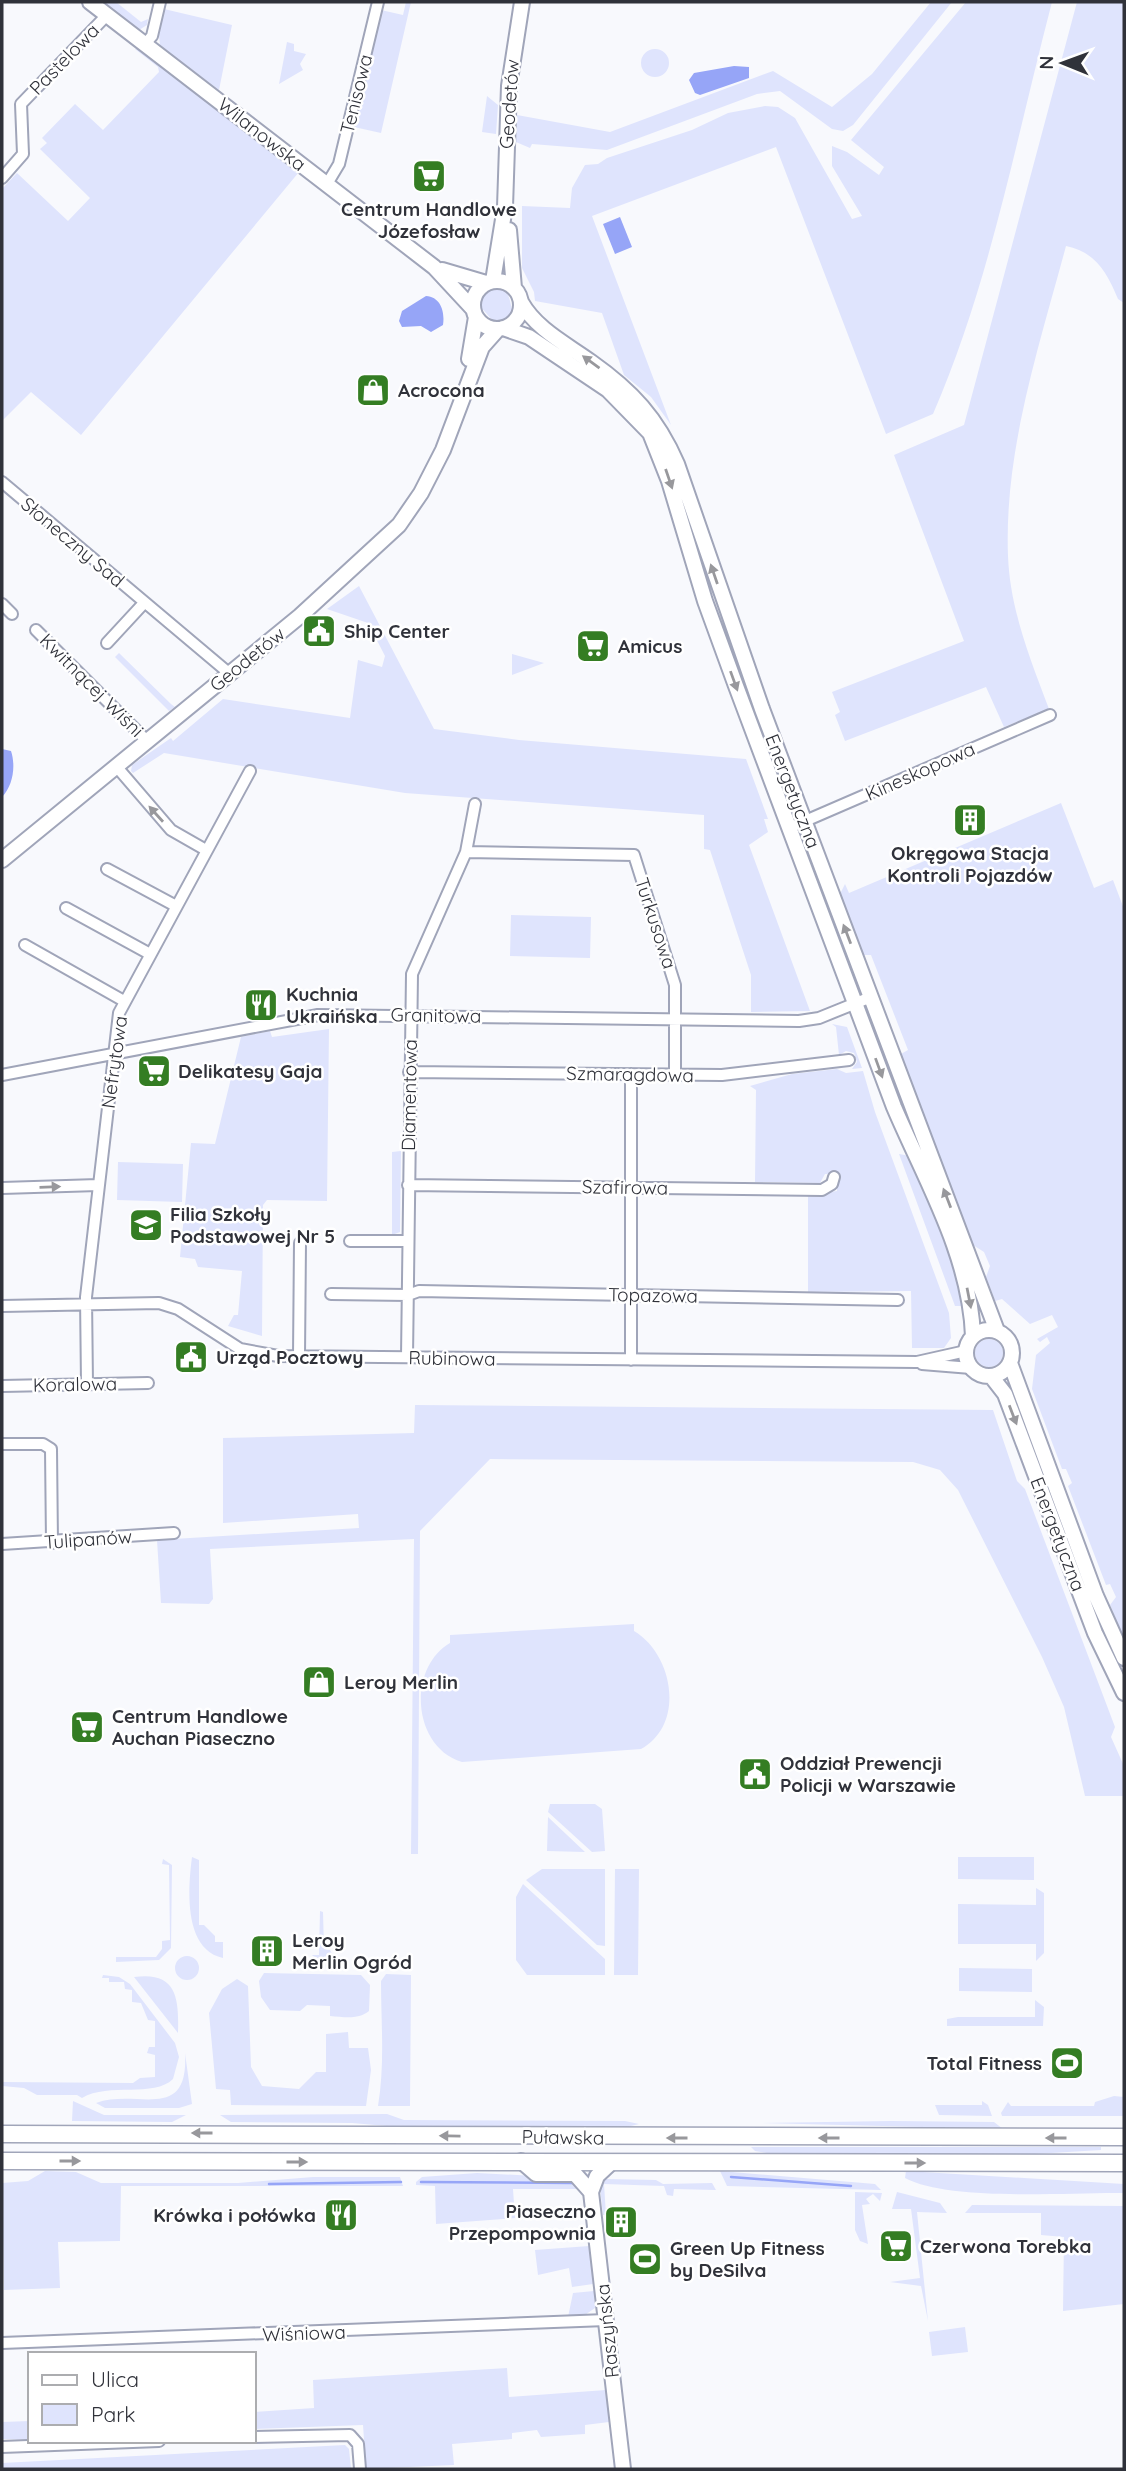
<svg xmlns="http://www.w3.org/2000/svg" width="1126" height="2471" font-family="Quicksand,sans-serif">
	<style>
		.green { fill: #dfe4fd }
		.water { fill: #96a5f7 }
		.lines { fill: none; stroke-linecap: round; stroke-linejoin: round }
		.stream { stroke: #96a5f7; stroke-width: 2.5 }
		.street-casing { stroke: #a0a5b9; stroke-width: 14 }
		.secondary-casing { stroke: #a0a5b9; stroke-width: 18 }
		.primary-casing { stroke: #a0a5b9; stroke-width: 19 }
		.street { stroke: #fff; stroke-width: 10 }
		.secondary { stroke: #fff; stroke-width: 14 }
		.primary { stroke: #fff; stroke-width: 16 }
		.oneway { fill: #98989c }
		.labels { text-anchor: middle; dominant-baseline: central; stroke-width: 5; stroke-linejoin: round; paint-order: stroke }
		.street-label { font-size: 19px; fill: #30323a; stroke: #fff }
		.poi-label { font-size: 19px; font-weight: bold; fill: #30323a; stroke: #fff; text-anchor: start }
	</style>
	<rect width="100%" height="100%" fill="#f8f9fd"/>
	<path class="green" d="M102 2H116L141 22 148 19 147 25 139 30Z
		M406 2H411L381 133 354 127 381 10 403 15Z
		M931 2H952L853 125 843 131 832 129 780 91 757 94 607 150 532 144 530 148 516 142 517 115 610 132 773 71 832 107 872 74Z
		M966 2H1052C1016 139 990 283 933 414L886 434 776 147 592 216 671 425 651 397 624 375 602 313 535 301 534 292 522 268V206L570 208 572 188 585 165 598 164 607 158 692 130 728 113 765 106 778 107 795 118 852 219 862 216 832 166V146L847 152 879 175 884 167 851 140Z
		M1077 2H1124V303L1118 299C1107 273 1096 252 1066 246 1039 347 1004 450 1008 556 1010 609 1030 659 1049 709L1004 727 986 687 845 741 835 715 840 712 832 692 964 641 894 455 964 425Z
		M164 9 232 25 219 90 160 46 159 35Z
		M287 42 294 44V51L306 54 300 64 303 70 279 84Z
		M138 48 299 172 81 435 31 392 2 421V189L17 173 68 221 90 198 40 149 47 143 42 138 75 104 103 130 159 72 158 67 135 49Z
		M641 63a14 14 0 1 1 28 0a14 14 0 1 1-28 0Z
		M487 96 498 105 496 134 482 132Z
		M494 286C514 289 507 304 516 317L512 322C492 329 490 314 477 304L482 291Z
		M359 586 434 729 519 740 746 759 768 819H764L768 832 749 845 810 1011 751 1012V975L710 850 704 849V815L405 793 164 753 133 773 131 771 132 765 171 738 173 741 223 699 350 718 358 660 382 667 385 656 368 623 327 609Z
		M119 653 171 704 175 707 169 711 115 657Z
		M512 654 544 663 512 675Z
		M1061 803 1094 888 1113 880 1124 909V1640L1110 1605 1116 1597 1110 1584 1106 1585 1068 1486 1072 1483 1066 1469H1062L1032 1389 1036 1355 1050 1343 1047 1337 1040 1342 1037 1339 1058 1327 1052 1315 1030 1324 1002 1299 995 1301 986 1277 990 1266 984 1252 973 1245 901 1054 908 1050 871 955H863L840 894 845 884 849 893Z
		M802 833 857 975 851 977 800 841Z
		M511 915 591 917 590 958 510 956Z
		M832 1024 847 1027 862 1068 852 1069 857 1062 854 1053 846 1051 839 1055 836 1027Z
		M329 1029 327 1201 267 1200 263 1205 262 1336 228 1326 234 1315H238L242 1271 198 1267 195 1259 180 1257 191 1143 215 1144 241 1037 270 1031 272 1037Z
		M837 1069 846 1073 863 1071 875 1112 949 1313 951 1338 944 1348H912L911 1291 808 1292V1195L837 1191V1174H825L820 1183 755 1182 756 1090 750 1086 792 1074Z
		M401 1151 400 1232 392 1235V1152Z
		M899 1154 910 1156 960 1279 966 1306H955Z
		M118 1162 183 1164 182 1202 117 1200Z
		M975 1353a14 14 0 1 1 28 0a14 14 0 1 1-28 0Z
		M415 1405 993 1410 1017 1481 1025 1489 1115 1727 1111 1737 1124 1766V1796H1085L1064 1707 1042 1657 958 1490 940 1470 913 1462 490 1459 420 1531 418 1854H411L414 1539 210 1549 213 1599 209 1604 161 1603 157 1540 359 1528 358 1514 223 1523V1438L414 1433Z
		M634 1624V1631C673 1654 686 1724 641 1749L462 1762C412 1747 407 1668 450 1643V1635Z
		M550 1804H595L602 1809 605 1851 592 1852 548 1812Z
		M548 1817 585 1852 547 1851Z
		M192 1857 199 1860V1925H204L215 1936V1942H223V1958C183 1949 188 1888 192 1857Z
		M958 1857H1034V1880L958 1879Z
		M163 1859 172 1865 171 1948 159 1960 116 1962V1957H156L162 1949V1941L170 1940 169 1865 162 1864Z
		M542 1869H605V1946L597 1945 526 1880Z
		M615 1869H639L638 1975H614Z
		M523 1884 605 1959V1975H527L516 1960V1897Z
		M1036 1888 1044 1893V1953L1036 1961V1944H958V1904L1036 1905Z
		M320 1911 323 1912 324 1949 330 1950 332 1954 330 1960 320 1963 312 1955H319Z
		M175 1968a12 12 0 1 1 24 0a12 12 0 1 1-24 0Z
		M959 1968 1032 1969V1992L959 1991Z
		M264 1973 361 1975 370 1985 369 2011C358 2020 344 2017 330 2016V2006L307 2005 300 2011 270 2010 261 1997 259 1981Z
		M386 1974 411 1975 410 2106H378C385 2064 381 2023 381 1981Z
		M103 1975 119 1977 130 1984 175 2043 179 2057 173 2079C154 2098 109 2082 82 2098L77 2095H37L24 2088 2 2086V2082L133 2083 140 2078 155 2077V2055L147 2053 149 2047H155V2021L148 2020 141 2003 132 2002V1990L125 1989 124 1982H109V1978H102Z
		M134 1977C177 1971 179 1998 178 2033Z
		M237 1979 248 1986 251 2067 262 2086 299 2089 316 2072H326V2034L348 2032 349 2048H368L371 2070 366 2106 231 2105 230 2090 216 2089 209 2013 222 1989Z
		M1035 2000 1044 2007 1043 2026H947V2019L958 2017H1035Z
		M185 2053 192 2104 179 2108H105L96 2103C137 2088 189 2124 185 2053Z
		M1114 2096 1124 2097V2116H1002L1001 2113 1008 2102 1011 2106H1094L1095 2102Z
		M73 2101 104 2115H186L172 2122 72 2121Z
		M982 2101 988 2105 992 2116 939 2115 935 2105H982Z
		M387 2114 404 2120 625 2121 639 2124 623 2128H410L352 2123 231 2122 220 2115Z
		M891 2121 994 2122 1003 2129 761 2123Z
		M751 2147H1101V2150L1018 2155 773 2154 755 2151Z
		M45 2171 76 2172 101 2183H238L313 2177H400L403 2186H121L120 2241 58 2242 60 2288 4 2290 2 2183 28 2181Z
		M720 2171 875 2184 881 2190 727 2186Z
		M906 2171 1124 2184V2193C1069 2192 950 2202 905 2178Z
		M477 2173 573 2178 581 2189H513L515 2218 436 2224 435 2186 416 2185V2182L422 2177Z
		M606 2179 656 2180 663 2184 712 2183 716 2190 674 2189 673 2196 667 2195 664 2186 604 2184 606 2215H603L600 2187Z
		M855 2192 882 2193 880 2201 873 2194 866 2199 870 2204 862 2205 868 2244 860 2241 855 2230Z
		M897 2192 940 2203 947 2213 917 2212 928 2321 921 2286 890 2282 920 2278 911 2209H892Z
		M972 2205 1124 2206V2304L1063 2311 1064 2237 1041 2235V2213H965Z
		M589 2246 593 2284 572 2287 569 2268 538 2275 535 2250Z
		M594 2291 595 2308 582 2317H568L573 2293Z
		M965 2327 968 2352 932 2356 929 2332Z
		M507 2368 509 2397 606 2390 609 2422 585 2425V2434L541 2437 537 2430 512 2433V2439L452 2444 454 2465 366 2469 363 2425 254 2429V2412L314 2408 313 2380Z
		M30 2421V2440L2 2439V2422Z
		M345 2445 349 2449 351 2469H2V2463Z"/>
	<path class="water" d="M734 66 749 67V78L700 95 695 93 689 80 694 73Z
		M620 217 632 247 615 254 603 224Z
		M426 296C441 297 445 312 443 325L431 332 421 326 402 327 399 321 402 311Z
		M2 749 11 751C16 766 13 786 2 797Z"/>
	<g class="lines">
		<path class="stream" d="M731 2177 851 2186
			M421 2182 573 2183
			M269 2184 401 2182"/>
		<g class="street-casing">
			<path id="street" d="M145 44 152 36 160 2
				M2 178 23 154 21 104 107 15
				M327 184 339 164 378 2
				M2 482 230 674
				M2 604 12 614
				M36 630 147 741
				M107 643 144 603
				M116 766 171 830 206 850
				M789 828 1050 715
				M466 852 634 855 675 985V1075
				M107 869 176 906
				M66 908 150 954
				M25 945 124 1001
				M409 1072 722 1075 849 1060
				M2 1075 318 1015 799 1021 819 1018 871 997
				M408 1185 822 1190 832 1184 834 1177
				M2 1188 98 1185
				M350 1241H407
				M331 1294 408 1295 419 1291 898 1300
				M2 1306 159 1303 178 1309 240 1349 278 1356 917 1362 966 1351
				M299 1356 300 1243
				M407 1357 412 974 466 852 475 804
				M631 1360V1074
				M922 1364 971 1368
				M87 1384 86 1297 119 1013 250 771
				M2 1386 148 1383
				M2 1444H43L51 1449 52 1543
				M2 1544 174 1533
				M2 2343 606 2320
				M254 2437 350 2435 358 2444 360 2469
				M2 2447 159 2441"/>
		</g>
		<g class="secondary-casing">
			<path id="secondary" d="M90 2 434 267 473 309
				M509 230 514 288
				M442 270 486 283
				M493 281 505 207 509 86 522 2
				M473 305a24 24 0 1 1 48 0a24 24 0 1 1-48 0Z
				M521 302C536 329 566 344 591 362 632 391 657 418 677 464L762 709 997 1331
				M503 328 529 337 608 390 650 433 669 481 705 601 736 686 894 1107C925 1180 970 1255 973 1336
				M469 359 476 317
				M2 860 300 616 399 525 421 493 443 450 482 347 498 329
				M966 1353a23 23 0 1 1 46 0a23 23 0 1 1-46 0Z
				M1010 1363 1096 1596 1124 1658
				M991 1376 1005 1394 1095 1633 1124 1693
				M521 2161 536 2174H575L591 2192
				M612 2162 597 2176 591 2192 623 2469"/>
		</g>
		<g class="primary-casing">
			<path id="primary" d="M2 2134 1124 2137
				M2 2161 1124 2163"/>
		</g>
		<use href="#street" class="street"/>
		<use href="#secondary" class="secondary"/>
		<use href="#primary" class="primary"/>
	</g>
	<defs><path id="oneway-solid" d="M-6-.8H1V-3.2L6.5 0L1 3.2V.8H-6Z" transform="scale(1.75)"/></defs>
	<g class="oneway">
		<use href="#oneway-solid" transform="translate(591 362) rotate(-144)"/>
		<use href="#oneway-solid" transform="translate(669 479) rotate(71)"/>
		<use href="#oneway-solid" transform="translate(714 574) rotate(-109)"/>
		<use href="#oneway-solid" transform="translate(734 681) rotate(70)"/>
		<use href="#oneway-solid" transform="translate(156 814) rotate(-132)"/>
		<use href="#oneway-solid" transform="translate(847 934) rotate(-111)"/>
		<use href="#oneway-solid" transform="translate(879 1068) rotate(70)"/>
		<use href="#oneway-solid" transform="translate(50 1187) rotate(-2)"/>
		<use href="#oneway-solid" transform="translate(947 1198) rotate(-111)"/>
		<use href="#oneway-solid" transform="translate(969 1298) rotate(79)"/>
		<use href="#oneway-solid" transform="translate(1013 1415) rotate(69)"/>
		<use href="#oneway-solid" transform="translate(202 2133) rotate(-180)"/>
		<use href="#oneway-solid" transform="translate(450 2136) rotate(-179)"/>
		<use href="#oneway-solid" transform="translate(677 2138) rotate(-180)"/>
		<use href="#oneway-solid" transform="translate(829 2138) rotate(180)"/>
		<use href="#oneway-solid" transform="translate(1056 2138) rotate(180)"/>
		<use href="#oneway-solid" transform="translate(70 2161)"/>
		<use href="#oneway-solid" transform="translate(297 2162)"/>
		<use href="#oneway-solid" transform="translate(915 2163)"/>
	</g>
	<defs>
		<g id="supermarket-square" transform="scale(1.75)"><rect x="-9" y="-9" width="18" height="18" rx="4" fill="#347d23" stroke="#fff"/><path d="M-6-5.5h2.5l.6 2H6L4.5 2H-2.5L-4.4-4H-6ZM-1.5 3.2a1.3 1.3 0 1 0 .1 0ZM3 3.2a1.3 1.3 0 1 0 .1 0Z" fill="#fff"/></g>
		<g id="shop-square" transform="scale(1.75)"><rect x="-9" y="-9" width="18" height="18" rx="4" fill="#347d23" stroke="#fff"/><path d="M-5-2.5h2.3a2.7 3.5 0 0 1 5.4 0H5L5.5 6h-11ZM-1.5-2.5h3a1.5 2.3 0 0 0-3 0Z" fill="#fff"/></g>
		<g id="civic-square" transform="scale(1.75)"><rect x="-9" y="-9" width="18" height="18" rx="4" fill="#347d23" stroke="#fff"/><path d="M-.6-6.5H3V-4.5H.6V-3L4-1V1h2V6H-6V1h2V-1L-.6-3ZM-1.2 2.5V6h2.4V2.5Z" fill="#fff"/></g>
		<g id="building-square" transform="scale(1.75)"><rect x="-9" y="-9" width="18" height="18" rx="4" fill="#347d23" stroke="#fff"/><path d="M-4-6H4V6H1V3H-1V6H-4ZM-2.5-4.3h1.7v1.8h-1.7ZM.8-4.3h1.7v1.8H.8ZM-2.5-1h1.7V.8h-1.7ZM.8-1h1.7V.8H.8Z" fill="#fff"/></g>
		<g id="restaurant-square" transform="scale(1.75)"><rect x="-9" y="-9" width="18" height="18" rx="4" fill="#347d23" stroke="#fff"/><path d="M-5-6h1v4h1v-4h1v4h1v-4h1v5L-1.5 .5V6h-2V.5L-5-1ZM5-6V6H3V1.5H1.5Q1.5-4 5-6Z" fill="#fff"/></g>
		<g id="school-square" transform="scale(1.75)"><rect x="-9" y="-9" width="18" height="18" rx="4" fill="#347d23" stroke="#fff"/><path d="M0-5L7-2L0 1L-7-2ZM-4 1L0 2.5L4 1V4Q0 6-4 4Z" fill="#fff"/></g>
		<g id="stadium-square" transform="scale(1.75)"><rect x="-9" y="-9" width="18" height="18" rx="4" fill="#347d23" stroke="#fff"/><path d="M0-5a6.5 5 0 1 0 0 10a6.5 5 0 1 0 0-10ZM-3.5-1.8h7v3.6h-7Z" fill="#fff"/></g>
	</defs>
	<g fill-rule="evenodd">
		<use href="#supermarket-square" x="429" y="176"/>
		<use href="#shop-square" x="373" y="390"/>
		<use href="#civic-square" x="319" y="631"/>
		<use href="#supermarket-square" x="593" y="646"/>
		<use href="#building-square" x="970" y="820"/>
		<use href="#restaurant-square" x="261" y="1005"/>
		<use href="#supermarket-square" x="154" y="1071"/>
		<use href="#school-square" x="146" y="1225"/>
		<use href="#civic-square" x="191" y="1357"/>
		<use href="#shop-square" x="319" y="1682"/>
		<use href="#supermarket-square" x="87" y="1727"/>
		<use href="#civic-square" x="755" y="1774"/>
		<use href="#building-square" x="267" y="1951"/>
		<use href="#stadium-square" x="1067" y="2063"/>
		<use href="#restaurant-square" x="341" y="2215"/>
		<use href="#building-square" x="621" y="2222"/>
		<use href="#supermarket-square" x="896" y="2246"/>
		<use href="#stadium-square" x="645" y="2259"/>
	</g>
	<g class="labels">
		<g class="street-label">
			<text transform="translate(64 59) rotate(-46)">Pastelowa</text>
			<text transform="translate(356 94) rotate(-76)">Tenisowa</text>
			<text transform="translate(509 104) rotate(-86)">Geodetów</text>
			<text transform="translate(262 134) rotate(38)">Wilanowska</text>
			<text transform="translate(73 542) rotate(40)">Słoneczny Sad</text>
			<text transform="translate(247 659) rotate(-39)">Geodetów</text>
			<text transform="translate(92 685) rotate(45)">Kwitnącej Wiśni</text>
			<text transform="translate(920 771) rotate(-24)">Kineskopowa</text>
			<text transform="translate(793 791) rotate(69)">Energetyczna</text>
			<text transform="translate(656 923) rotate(72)">Turkusowa</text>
			<text transform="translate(436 1015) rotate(1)">Granitowa</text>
			<text transform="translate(114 1062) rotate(-82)">Nefrytowa</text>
			<text transform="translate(630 1074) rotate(1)">Szmaragdowa</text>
			<text transform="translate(409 1095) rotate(-89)">Diamentowa</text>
			<text transform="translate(625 1187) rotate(1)">Szafirowa</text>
			<text transform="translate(653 1295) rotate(1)">Topazowa</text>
			<text transform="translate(452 1358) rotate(1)">Rubinowa</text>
			<text transform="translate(75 1384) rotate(-1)">Koralowa</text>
			<text transform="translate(1058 1534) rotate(69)">Energetyczna</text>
			<text transform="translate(88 1539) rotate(-4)">Tulipanów</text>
			<text transform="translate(563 2137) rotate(1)">Puławska</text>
			<text transform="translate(607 2331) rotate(-96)">Raszyńska</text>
			<text transform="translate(304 2333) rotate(-2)">Wiśniowa</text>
		</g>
		<g class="poi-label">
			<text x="429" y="209" text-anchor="middle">Centrum Handlowe<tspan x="429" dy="22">Józefosław</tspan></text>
			<text x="398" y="390">Acrocona</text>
			<text x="344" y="631">Ship Center</text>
			<text x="618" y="646">Amicus</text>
			<text x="970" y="853" text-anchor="middle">Okręgowa Stacja<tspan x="970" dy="22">Kontroli Pojazdów</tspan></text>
			<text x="286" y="994">Kuchnia<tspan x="286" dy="22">Ukraińska</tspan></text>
			<text x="178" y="1071">Delikatesy Gaja</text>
			<text x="170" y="1214">Filia Szkoły<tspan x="170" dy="22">Podstawowej Nr 5</tspan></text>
			<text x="216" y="1357">Urząd Pocztowy</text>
			<text x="344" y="1682">Leroy Merlin</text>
			<text x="112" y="1716">Centrum Handlowe<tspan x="112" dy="22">Auchan Piaseczno</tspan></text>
			<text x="780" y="1763">Oddział Prewencji<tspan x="780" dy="22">Policji w Warszawie</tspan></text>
			<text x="292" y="1940">Leroy<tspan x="292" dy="22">Merlin Ogród</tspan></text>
			<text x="1042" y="2063" text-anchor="end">Total Fitness</text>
			<text x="596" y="2211" text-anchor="end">Piaseczno<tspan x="596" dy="22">Przepompownia</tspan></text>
			<text x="316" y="2215" text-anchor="end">Krówka i połówka</text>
			<text x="920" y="2246">Czerwona Torebka</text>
			<text x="670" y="2248">Green Up Fitness<tspan x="670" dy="22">by DeSilva</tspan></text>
		</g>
	</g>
	<rect width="1126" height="2471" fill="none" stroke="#30323a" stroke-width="7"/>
	<rect x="28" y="2352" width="228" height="91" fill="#ffffff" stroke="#acadb0" stroke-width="2"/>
	<rect x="42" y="2375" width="35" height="10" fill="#ffffff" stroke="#acadb0" stroke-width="2"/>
	<text x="91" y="2387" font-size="21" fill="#30323a">Ulica</text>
	<rect x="42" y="2404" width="35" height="21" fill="#dfe4fd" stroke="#acadb0" stroke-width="2"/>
	<text x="91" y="2422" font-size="21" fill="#30323a">Park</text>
	<g transform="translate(1063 63) rotate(271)" stroke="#ffffff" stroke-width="5" paint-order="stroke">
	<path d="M0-5L12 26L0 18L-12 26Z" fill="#30323a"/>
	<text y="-10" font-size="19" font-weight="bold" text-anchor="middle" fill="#30323a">N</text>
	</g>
</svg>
